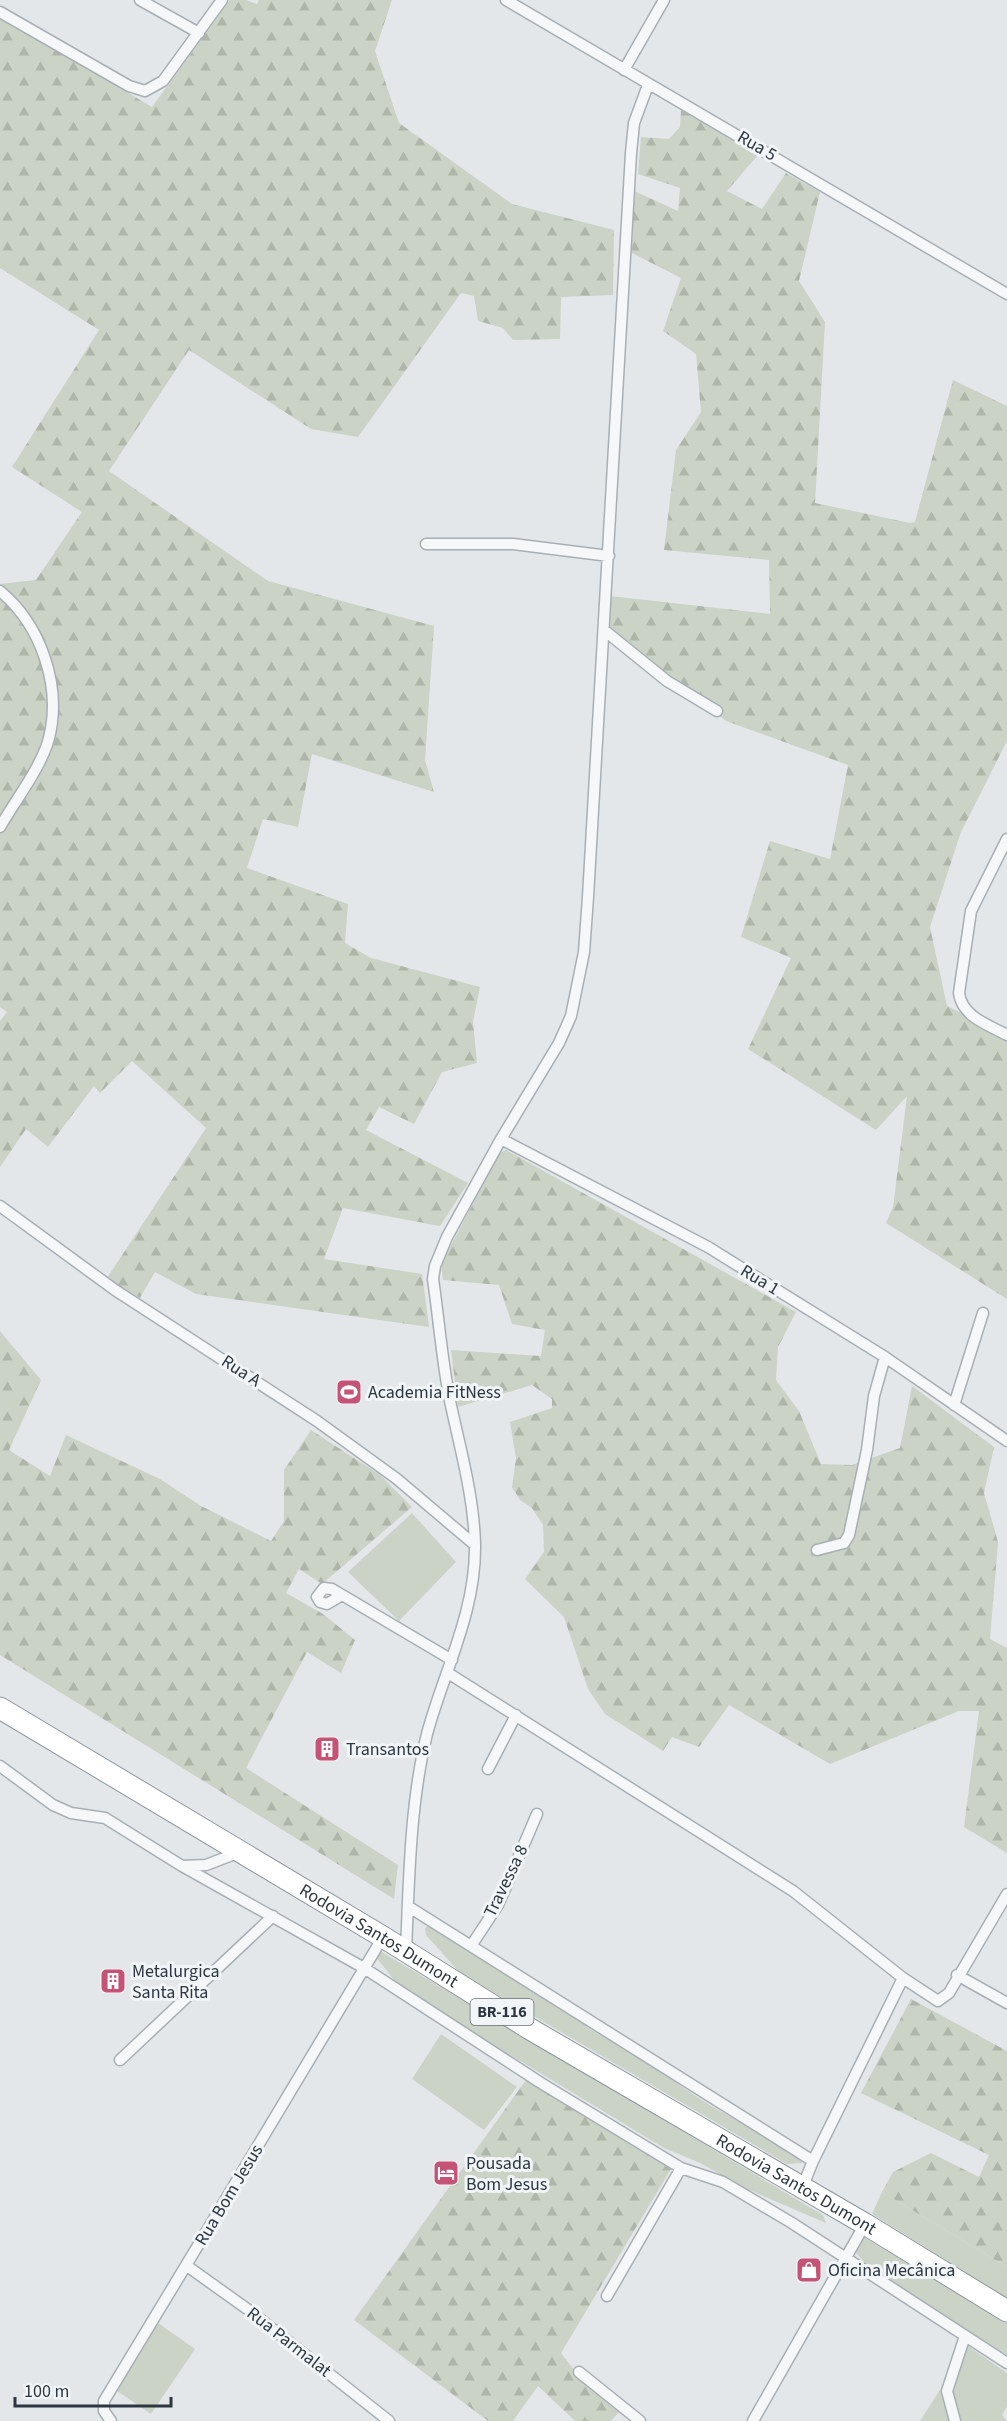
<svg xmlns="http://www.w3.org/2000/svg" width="1007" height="2421" font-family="'Source Sans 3',sans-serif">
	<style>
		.green { fill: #cad3c5 }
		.forest { fill: url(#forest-firs) }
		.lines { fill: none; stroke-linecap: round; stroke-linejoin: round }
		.street-casing { stroke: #a8afb4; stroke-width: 13 }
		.highway-casing { stroke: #8b969f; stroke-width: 23 }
		.street { stroke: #f5f7f8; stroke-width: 10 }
		.highway { stroke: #fff; stroke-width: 21 }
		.labels { text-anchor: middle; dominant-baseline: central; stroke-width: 6; stroke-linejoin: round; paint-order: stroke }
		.shield { fill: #f2f5f7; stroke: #677078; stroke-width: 1.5 }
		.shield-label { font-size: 16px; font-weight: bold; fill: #2c3741 }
		.street-label { font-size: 18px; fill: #2c3741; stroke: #f2f5f7 }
		.poi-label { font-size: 18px; fill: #2c3741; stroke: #f2f5f7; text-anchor: start }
	</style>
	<defs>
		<pattern id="forest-firs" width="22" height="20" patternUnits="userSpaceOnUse" patternTransform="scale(1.5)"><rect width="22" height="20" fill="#cad3c5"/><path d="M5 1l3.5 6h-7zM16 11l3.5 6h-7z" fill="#aeb6aa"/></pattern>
	</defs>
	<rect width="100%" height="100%" fill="#e3e7ea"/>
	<path class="green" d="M412 1513 456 1562 399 1621 348 1572Z
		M428 1925 572 2011C587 2033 614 2041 636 2054 658 2068 678 2085 700 2099 733 2120 770 2137 802 2159V2163L787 2164 460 1973 426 1935 425 1929Z
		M380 1951 823 2215 826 2223 747 2189 698 2162 664 2148 428 2005 395 1981 375 1956Z
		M441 2034 517 2087 484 2130 412 2079Z
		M882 2192 1007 2267V2298L872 2214Z
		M860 2235 1007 2323V2355L869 2268 853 2249Z
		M158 2323 195 2349 151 2414 114 2389Z
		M968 2346 1007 2373V2406L1002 2415 1007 2421H920Z"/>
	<path class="forest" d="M230 0H246L257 4 259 0H392L375 51 399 123 512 204 614 230 613 295 561 297 560 339 513 340 503 328 478 321 474 296 461 293 358 437 311 429 189 350 109 471 268 581 434 626 425 760 434 792 312 754 298 827 263 819 247 868 348 904 345 943 371 958 480 987 473 1022 477 1063 442 1072 414 1124 379 1107 366 1130 468 1183 440 1226 343 1208 324 1259 422 1274 429 1327 196 1294 155 1272 140 1298 107 1278 206 1128 132 1061 100 1093 94 1086 48 1147 26 1129 0 1167V1021L7 1012 0 1007V584L36 580 82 512 12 467 99 330 0 268V17L152 107Z
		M681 110 758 155 727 191 762 209 786 173 820 192 799 281 825 322 815 503 910 523 915 522 953 380 1007 406V741L961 832 930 927 947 1006 1007 1035V1299L886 1223 893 1207 907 1096 876 1130 748 1049 791 958 741 937 770 841 830 859 848 765 726 721 610 631V596L770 614 769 560 664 550 676 450 701 412 696 354 663 331 681 278 632 253 634 191 678 211 680 188 638 174 641 137 669 139 680 127Z
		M506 1150 796 1312 778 1347 776 1380 799 1411 821 1464 852 1465 900 1448 912 1386 994 1447 984 1493 998 1542 990 1639 1007 1648V1853L964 1827 979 1711H959L830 1764 729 1705 699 1747 672 1737 663 1751 605 1714 588 1689 564 1617 525 1579 544 1552 543 1525 532 1508 520 1500 512 1487 516 1458 510 1422 552 1408V1399L532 1385 458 1407 451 1350 541 1356 545 1330 512 1324 499 1285 443 1280 441 1264 500 1153Z
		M0 1331 41 1380 9 1450 50 1476 66 1435 160 1479 201 1506 271 1541 284 1521V1470L311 1430 380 1475 412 1507 322 1584 299 1569 286 1593 323 1614 355 1640 341 1673 307 1652 246 1768 398 1865 394 1899 0 1655Z
		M911 1999 1007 2051V2267L882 2192 893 2172 931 2153 979 2177 989 2155 861 2093Z
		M526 2080 671 2169 561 2353 577 2374 621 2410 611 2421H575L538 2386 513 2421H488L354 2320Z"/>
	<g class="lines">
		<g class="street-casing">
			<path id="street" d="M140 0 199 33
				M506 0 1007 294
				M0 12 129 86 145 91 163 81 222 0
				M624 70 664 0
				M426 544H513L609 556
				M0 591C41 625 62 686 49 738 42 766 15 801 0 827
				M604 630 667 681 717 711
				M1007 839 971 911 959 993C962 1017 989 1025 1007 1035
				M501 1139 708 1247 885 1357 1007 1441
				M0 1206 115 1290 317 1421 397 1479 475 1545
				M954 1405 983 1313
				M817 1550 844 1543 849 1535 867 1450 874 1396 885 1357
				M342 1595 327 1604 320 1602 317 1597 324 1588 332 1589 452 1660
				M448 1673 793 1891 903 1978 938 2001 949 1993 1007 1894
				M0 1766 53 1805 71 1813 105 1818 182 1866 206 1865 240 1852
				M488 1769 516 1715
				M182 1866 364 1968 541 2083 681 2168 723 2182 792 2223 1007 2363
				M409 1907 813 2161
				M471 1946 498 1905 537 1814
				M406 1951C409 1880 410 1803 427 1734 444 1671 476 1612 475 1545 474 1497 460 1448 450 1401 442 1361 439 1320 433 1279L435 1266 447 1237 501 1139 559 1043 571 1016 584 952 588 897 631 153 634 123 648 85
				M957 1975 1007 2003
				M120 2060 273 1916
				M802 2188 813 2161 903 1978
				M187 2266 250 2311 389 2421
				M607 2296 681 2168
				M579 2372 640 2421
				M111 2421 104 2411V2401C198 2247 290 2091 383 1937
				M753 2421 865 2224
				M955 2421 947 2391 965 2336"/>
		</g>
		<g class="highway-casing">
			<g id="highway">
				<path id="s1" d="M0 1708 383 1937 530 2029 865 2224 1007 2311"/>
			</g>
		</g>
		<use href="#street" class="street"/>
		<use href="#highway" class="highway"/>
	</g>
	<defs>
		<g id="stadium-square" transform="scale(1.35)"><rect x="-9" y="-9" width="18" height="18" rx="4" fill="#c45375" stroke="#f2f5f7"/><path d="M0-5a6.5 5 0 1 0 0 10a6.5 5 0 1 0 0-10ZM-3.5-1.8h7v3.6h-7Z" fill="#fff"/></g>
		<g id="building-square" transform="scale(1.35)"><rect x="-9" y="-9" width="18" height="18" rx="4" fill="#c45375" stroke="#f2f5f7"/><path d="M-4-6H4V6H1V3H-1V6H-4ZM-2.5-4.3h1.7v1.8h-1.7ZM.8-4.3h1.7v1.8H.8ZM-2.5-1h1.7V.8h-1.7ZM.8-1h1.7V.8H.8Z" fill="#fff"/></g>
		<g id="hotel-square" transform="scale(1.35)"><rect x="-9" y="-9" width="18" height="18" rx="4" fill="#c45375" stroke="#f2f5f7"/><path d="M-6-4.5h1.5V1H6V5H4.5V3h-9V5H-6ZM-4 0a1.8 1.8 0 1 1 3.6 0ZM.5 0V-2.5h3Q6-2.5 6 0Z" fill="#fff"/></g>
		<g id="shop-square" transform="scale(1.35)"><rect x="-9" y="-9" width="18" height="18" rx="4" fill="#c45375" stroke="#f2f5f7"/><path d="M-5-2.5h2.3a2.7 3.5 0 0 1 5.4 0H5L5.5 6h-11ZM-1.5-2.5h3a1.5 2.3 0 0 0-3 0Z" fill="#fff"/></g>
	</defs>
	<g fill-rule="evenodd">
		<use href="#stadium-square" x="349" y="1392"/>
		<use href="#building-square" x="327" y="1749"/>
		<use href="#building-square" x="113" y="1981"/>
		<use href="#hotel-square" x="446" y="2173"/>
		<use href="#shop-square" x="809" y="2270"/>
	</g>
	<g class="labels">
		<rect class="shield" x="470.5" y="1999" width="63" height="26" rx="4.5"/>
		<g class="shield-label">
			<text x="502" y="2012">BR-116</text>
		</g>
		<g class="street-label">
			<text transform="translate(757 146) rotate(30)">Rua 5</text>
			<text transform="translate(760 1280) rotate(31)">Rua 1</text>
			<text transform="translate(241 1371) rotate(33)">Rua A</text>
			<text transform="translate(506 1881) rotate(-64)">Travessa 8</text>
			<text stroke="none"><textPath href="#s1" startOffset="442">Rodovia Santos Dumont</textPath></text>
			<text stroke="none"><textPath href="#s1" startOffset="928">Rodovia Santos Dumont</textPath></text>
			<text transform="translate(229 2195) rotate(-59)">Rua Bom Jesus</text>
			<text transform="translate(289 2342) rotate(38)">Rua Parmalat</text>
		</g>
		<g class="poi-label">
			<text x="368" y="1392">Academia FitNess</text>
			<text x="346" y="1749">Transantos</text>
			<text x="132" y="1971">Metalurgica<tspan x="132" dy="21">Santa Rita</tspan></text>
			<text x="466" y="2163">Pousada<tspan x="466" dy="21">Bom Jesus</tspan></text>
			<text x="828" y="2270">Oficina Mecânica</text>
		</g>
	</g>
	<path d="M15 2397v9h156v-9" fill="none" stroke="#2c3741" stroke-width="3"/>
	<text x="24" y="2397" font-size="18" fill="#2c3741" stroke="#f2f5f7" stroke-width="4.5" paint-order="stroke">100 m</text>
</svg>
